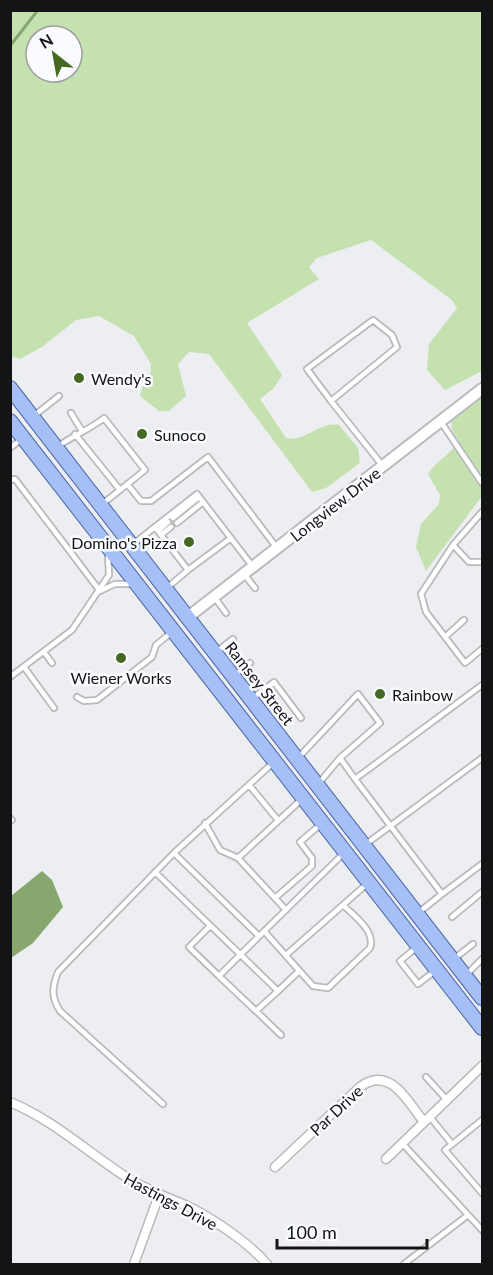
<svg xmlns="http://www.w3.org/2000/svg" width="493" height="1275" font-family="Lato,sans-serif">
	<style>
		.green { fill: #c5e1af; fill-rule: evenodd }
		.water { fill: #87a76e }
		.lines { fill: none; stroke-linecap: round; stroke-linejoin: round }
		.stream { stroke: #87a76e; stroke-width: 3 }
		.service-casing { stroke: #b8babd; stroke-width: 8 }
		.minor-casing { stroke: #b8babd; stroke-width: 11 }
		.tertiary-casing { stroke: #b8babd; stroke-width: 14 }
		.primary-casing { stroke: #4c67a5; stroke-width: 16 }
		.service { stroke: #fff; stroke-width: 4.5 }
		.minor { stroke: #fff; stroke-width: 8 }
		.tertiary { stroke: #fff; stroke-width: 10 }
		.primary { stroke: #a6bff7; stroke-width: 14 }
		.poi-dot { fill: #456922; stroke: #f9fbff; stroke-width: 2 }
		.labels { text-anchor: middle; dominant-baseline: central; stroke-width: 5; stroke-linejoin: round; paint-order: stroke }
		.poi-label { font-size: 16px; fill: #131415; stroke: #f9fbff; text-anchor: start }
		.street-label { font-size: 16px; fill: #131415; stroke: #f9fbff }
	</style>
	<rect width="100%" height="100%" fill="#eceef1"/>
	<path class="green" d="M10 11H482V371L445 390 427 370 429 344 457 308 452 300 371 240 317 258 309 267 319 279 247 323 282 375 274 388 260 399 286 438C307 442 319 421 339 425L358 448 360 463 326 488 312 492 209 354 189 352 178 364 186 396 169 411H159L140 396 143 385 150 380 151 364 134 336 99 316 76 320 42 347 20 359 11 356ZM36 36H72V72H36Z
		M482 396V496L426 571 416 547 421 524 439 504 440 495 428 474C436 461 450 455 459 441L452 430 451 419Z"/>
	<path class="water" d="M42 871 52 880 63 907 33 943 11 958V896Z"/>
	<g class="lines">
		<path class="stream" d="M10 46 38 10"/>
		<g class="service-casing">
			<path id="service" d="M331 401 307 369 373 320 392 335 397 347 331 401 382 465
				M71 413 82 431
				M35 415 59 396
				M441 422 482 483
				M57 447C72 436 89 430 104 418L145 470 120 490 75 434
				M10 448 23 438
				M10 480 15 479 100 591
				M127 484 141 501H151L208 457 277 548
				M101 505 120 490
				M482 512 453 545 421 594 426 612 465 663 482 649
				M173 518 199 497
				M177 523 203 502
				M155 527 188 570 231 538
				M158 531 168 522
				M161 535 171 527
				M132 545 197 494 253 567
				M453 545 469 562H482
				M244 574 255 588
				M168 587 188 570
				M100 591 115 584H131
				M215 598 226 613
				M445 637 464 620
				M44 652 52 663
				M216 652 233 639
				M24 667 54 708
				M236 674 250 663
				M10 677 72 630 109 575 108 554
				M482 685 355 779 442 894 482 864
				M77 697 84 701 97 700 152 657 156 645 172 632
				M253 698 274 682 301 718
				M299 757 358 694 380 723 340 758 319 783
				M340 758 355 779
				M249 785 277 819
				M10 818 12 820
				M205 823 220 850 238 858
				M366 844 482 758
				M174 853 259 936
				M155 872 278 991 256 1011 219 976C260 935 302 894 344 853
				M275 898 312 866V858L300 842 321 824
				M286 910 238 858 302 799
				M418 913 442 894
				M452 917 482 892
				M210 926 189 947 219 976
				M264 931 313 986 328 988 370 948C376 931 354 916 343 905
				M417 947 400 961 418 984 435 971
				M286 955 368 883
				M455 958 473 944
				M467 974 482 959
				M278 991 299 971
				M256 1011 281 1035
				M426 1077 447 1100
				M163 1104 60 1011C51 997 52 987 58 972L174 853 274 762
				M430 1117 452 1144
				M482 1120 445 1150 482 1193
				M402 1143 482 1230
				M404 1264 468 1215"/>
		</g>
		<g class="minor-casing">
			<path id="minor" d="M10 1102C53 1120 85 1150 123 1175 142 1188 164 1196 185 1205 211 1217 249 1243 267 1264
				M386 1159 482 1066
				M275 1167 360 1087C390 1065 407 1101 424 1122
				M134 1264 159 1195"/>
		</g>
		<g class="tertiary-casing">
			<path id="tertiary" d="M188 617 482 389"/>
		</g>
		<g class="primary-casing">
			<path id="primary" d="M10 388 482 998
				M10 421 482 1028"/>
		</g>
		<use href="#service" class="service"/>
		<use href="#minor" class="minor"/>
		<use href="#tertiary" class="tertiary"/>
		<use href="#primary" class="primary"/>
	</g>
	<g class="poi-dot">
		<circle cx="79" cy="378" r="6"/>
		<circle cx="142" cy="434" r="6"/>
		<circle cx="189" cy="542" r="6"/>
		<circle cx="121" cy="658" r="6"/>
		<circle cx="380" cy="694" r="6"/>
	</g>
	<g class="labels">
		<g class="poi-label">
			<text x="91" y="378">Wendy's</text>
			<text x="154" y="434">Sunoco</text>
			<text x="177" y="542" text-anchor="end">Domino's Pizza</text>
			<text x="121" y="677" text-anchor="middle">Wiener Works</text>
			<text x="392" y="694">Rainbow</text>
		</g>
		<g class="street-label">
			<text transform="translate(335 504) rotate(-38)">Longview Drive</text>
			<text transform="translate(260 683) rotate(52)">Ramsey Street</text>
			<text transform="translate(336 1110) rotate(-43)">Par Drive</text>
			<text transform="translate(171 1201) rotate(28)">Hastings Drive</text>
		</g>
	</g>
	<rect width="493" height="1275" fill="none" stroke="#131415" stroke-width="24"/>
	<g transform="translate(54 54) rotate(329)"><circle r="28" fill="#f9fbff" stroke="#9d9fa1" stroke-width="1.5"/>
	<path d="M0-4.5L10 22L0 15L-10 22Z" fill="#456922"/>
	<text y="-9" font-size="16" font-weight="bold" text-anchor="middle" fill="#131415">N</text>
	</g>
	<path d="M277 1239v9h150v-9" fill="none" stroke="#131415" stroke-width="3"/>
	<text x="286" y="1239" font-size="18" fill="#131415" stroke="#f9fbff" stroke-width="4.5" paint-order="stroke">100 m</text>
</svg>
